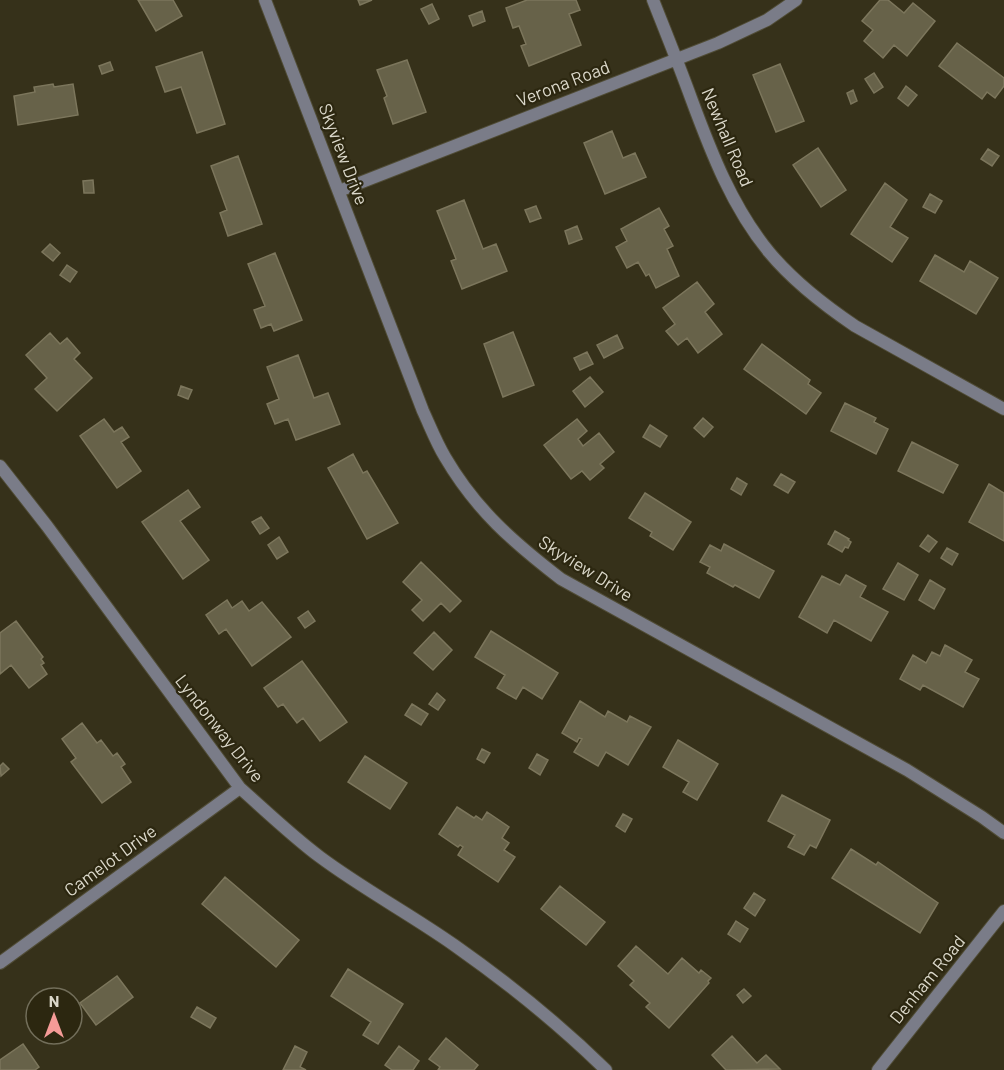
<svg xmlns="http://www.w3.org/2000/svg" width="1004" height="1070" font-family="Barlow,sans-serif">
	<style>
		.building { fill: #676249; stroke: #7c765c; stroke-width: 1.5 }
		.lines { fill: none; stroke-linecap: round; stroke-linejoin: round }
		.street-casing { stroke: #504c36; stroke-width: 14 }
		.street { stroke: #7a7c88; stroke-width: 12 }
		.labels { text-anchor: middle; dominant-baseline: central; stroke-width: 4.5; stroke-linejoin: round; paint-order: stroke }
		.street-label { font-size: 18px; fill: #dbd8ca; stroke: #2c2710 }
	</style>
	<rect width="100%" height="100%" fill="#36311a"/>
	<path class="building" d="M138 0H173L182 16 156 31Z
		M358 0H372L360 5Z
		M527 0H576L580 10 569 14 581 45 529 66 521 46 526 44 519 26 513 28 506 8Z
		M880 0H888L904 13 913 3 935 21 907 56 894 45 883 58 864 41 873 30 862 21Z
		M432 4 439 19 429 24 421 9Z
		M482 11 485 21 473 26 469 16Z
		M957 43 1004 78V86L995 98 987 92 982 99 939 66Z
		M202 52 225 124 197 133 181 87 165 92 156 67Z
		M407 60 426 112 393 124 384 98 387 96 377 70Z
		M110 62 113 70 102 74 99 66Z
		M780 64 804 121 776 132 753 75Z
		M874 73 883 87 874 93 865 79Z
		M53 84 54 87 73 84 78 115 18 125 14 96 35 92 34 87Z
		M906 86 917 95 908 106 898 98Z
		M853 90 857 101 851 104 847 93Z
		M612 131 623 158 635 153 646 177 605 194 584 143Z
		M818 148 846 190 821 207 793 165Z
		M988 149 999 156 992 166 981 159Z
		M238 156 262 224 228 236 220 213 227 210 211 166Z
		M93 180 94 193H84L83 181Z
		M885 183 907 200 890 227 908 238 892 262 851 234Z
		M930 194 942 201 935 213 923 207Z
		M464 200 483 249 496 244 507 271 462 289 451 261 456 259 437 211Z
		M536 206 541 218 530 222 525 210Z
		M659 208 669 226 664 229 673 246 667 249 679 276 656 288 649 274 646 276 638 262 627 268 616 247 627 241 621 229Z
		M577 226 582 239 569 244 565 231Z
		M50 244 60 253 53 261 42 252Z
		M275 253 302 320 274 331 271 324 261 328 254 310 265 306 248 264Z
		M935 255 964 272 970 261 998 278 976 314 920 281Z
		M67 265 77 272 70 282 60 275Z
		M697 282 714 304 705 312 722 334 698 353 687 338 678 345 666 331 675 324 663 308Z
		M513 332 534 385 503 397 484 344Z
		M50 333 60 344 67 338 80 353 74 359 92 378 57 411 35 389 47 378 26 355Z
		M617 335 623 348 604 358 597 345Z
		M762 344 810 380 808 384 821 393 806 414 744 369Z
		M587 352 593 364 580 370 574 358Z
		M298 355 314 398 328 393 340 424 296 440 288 419 275 424 267 404 279 399 267 367Z
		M590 377 603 392 585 407 573 391Z
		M181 386 192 390 188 399 178 395Z
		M845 403 876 418 874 422 888 429 876 454 831 431Z
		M703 418 713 427 704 437 694 428Z
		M104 419 114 432 122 427 129 437 121 442 141 471 117 488 80 436Z
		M577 419 587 431 578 439 583 446 599 433 614 452 600 464 604 468 590 480 582 471 571 479 544 445Z
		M650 425 667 436 660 447 643 437Z
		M912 442 958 465 943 493 898 471Z
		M353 454 363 473 367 471 398 523 367 539 328 468Z
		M781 474 795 482 788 493 774 485Z
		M737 478 747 484 741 495 731 489Z
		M989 484 1004 493V541L969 522Z
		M188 490 200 507 180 521 209 560 183 579 142 522Z
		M645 493 691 522 673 550 650 536 652 532 629 518Z
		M261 517 269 528 260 534 252 522Z
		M835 531 849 539 848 540 851 542 848 548 845 547 842 552 828 544Z
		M928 535 937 542 929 552 920 546Z
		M279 537 288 552 277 559 268 545Z
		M724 544 774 571 759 598 735 585 733 587 707 573 710 567 700 562 710 545 721 551Z
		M947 548 958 554 952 565 941 558Z
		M421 562 461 601 450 612 441 603 423 621 412 610 422 600 403 582Z
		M898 563 918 575 904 600 883 589Z
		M846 575 866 586 860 597 888 612 871 641 834 620 827 633 799 617 822 576 840 585Z
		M930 580 945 589 934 609 919 600Z
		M227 600 232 608 242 601 249 611 262 602 291 637 252 666 226 629 219 634 206 615Z
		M308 611 315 621 305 628 298 618Z
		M16 621 43 657 41 659 44 663 41 665 47 674 29 688 11 665 0 674V633Z
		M491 631 558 673 542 699 523 687 516 699 497 688 505 675 475 657Z
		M434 632 452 650 433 670 414 653Z
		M945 645 972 660 965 672 979 679 963 707 923 685 920 690 900 679 913 655 926 663 932 652 940 656Z
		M302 661 347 722 320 741 303 718 297 723 283 704 278 707 264 688Z
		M437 693 445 700 438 710 429 704Z
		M580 701 605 717 608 711 627 722 630 716 651 727 628 765 606 752 598 766 574 752 582 739 579 738 577 742 562 733Z
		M412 704 428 714 421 725 405 715Z
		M82 723 97 743 101 740 113 756 117 753 125 764 121 767 131 782 102 803 71 762 76 758 62 739Z
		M678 740 718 764 697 800 683 792 689 782 663 767Z
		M482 749 490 753 484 763 477 759Z
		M537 754 548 760 540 775 529 768Z
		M365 756 407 783 390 809 348 782Z
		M3 763 9 769 1 776 0 766Z
		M782 795 830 820 816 848 810 845 804 855 788 847 795 835 768 821Z
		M457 807 474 818 476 816 482 820 487 812 509 827 502 838 509 843 504 850 515 857 498 882 458 855 463 847 460 845 458 847 439 834Z
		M623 814 632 819 625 832 616 826Z
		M851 849 876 865 878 862 938 903 920 933 832 878Z
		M225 877 299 940 276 967 202 904Z
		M560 886 605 922 586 945 541 909Z
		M754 893 765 900 755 916 744 908Z
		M736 921 748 929 740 942 728 934Z
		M636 946 668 974 682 958 699 973 701 970 711 978 708 981 709 983 669 1028 646 1007 650 1003 630 985 634 981 618 966Z
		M348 969 403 1004 378 1044 363 1035 371 1022 331 996Z
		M117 976 133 997 96 1025 80 1003Z
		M744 989 751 996 743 1003 737 995Z
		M197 1007 216 1018 210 1028 191 1017Z
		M732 1036 757 1063 766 1055 780 1069 726 1070 712 1055Z
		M446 1038 478 1065 474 1070H438L440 1067 429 1059Z
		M23 1044 39 1067 35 1070H0V1060Z
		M295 1046 307 1052 300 1067 306 1070H283Z
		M399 1046 419 1061 413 1070H392L385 1065Z"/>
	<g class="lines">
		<g class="street-casing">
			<path id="street" d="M265 0 423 411C430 426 436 442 445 457 476 510 513 542 561 579L907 770 982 817 1004 833
				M653 0C666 33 679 65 691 98 711 152 732 207 769 252 793 281 824 305 855 326L1004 409
				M339 191 718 43 767 20 796 0
				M0 466 47 526 240 788C266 811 292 836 320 857 363 889 410 914 454 945 508 983 559 1024 606 1070
				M0 963 240 788
				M878 1070 1004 911"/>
		</g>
		<use href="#street" class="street"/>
	</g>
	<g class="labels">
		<g class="street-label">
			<text transform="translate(563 83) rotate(-21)">Verona Road</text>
			<text transform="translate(728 137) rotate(67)">Newhall Road</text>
			<text transform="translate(344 154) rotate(69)">Skyview Drive</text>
			<text transform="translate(586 568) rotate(32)">Skyview Drive</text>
			<text transform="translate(220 728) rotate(52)">Lyndonway Drive</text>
			<text transform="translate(110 860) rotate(-36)">Camelot Drive</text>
			<text transform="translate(927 979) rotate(-51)">Denham Road</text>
		</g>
	</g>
	<g transform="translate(54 1016)"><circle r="28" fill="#2c2710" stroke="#726e5a" stroke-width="1.5"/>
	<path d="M0-4.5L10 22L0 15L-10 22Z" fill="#f59b97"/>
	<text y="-9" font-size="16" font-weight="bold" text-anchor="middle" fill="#dbd8ca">N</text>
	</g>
</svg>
